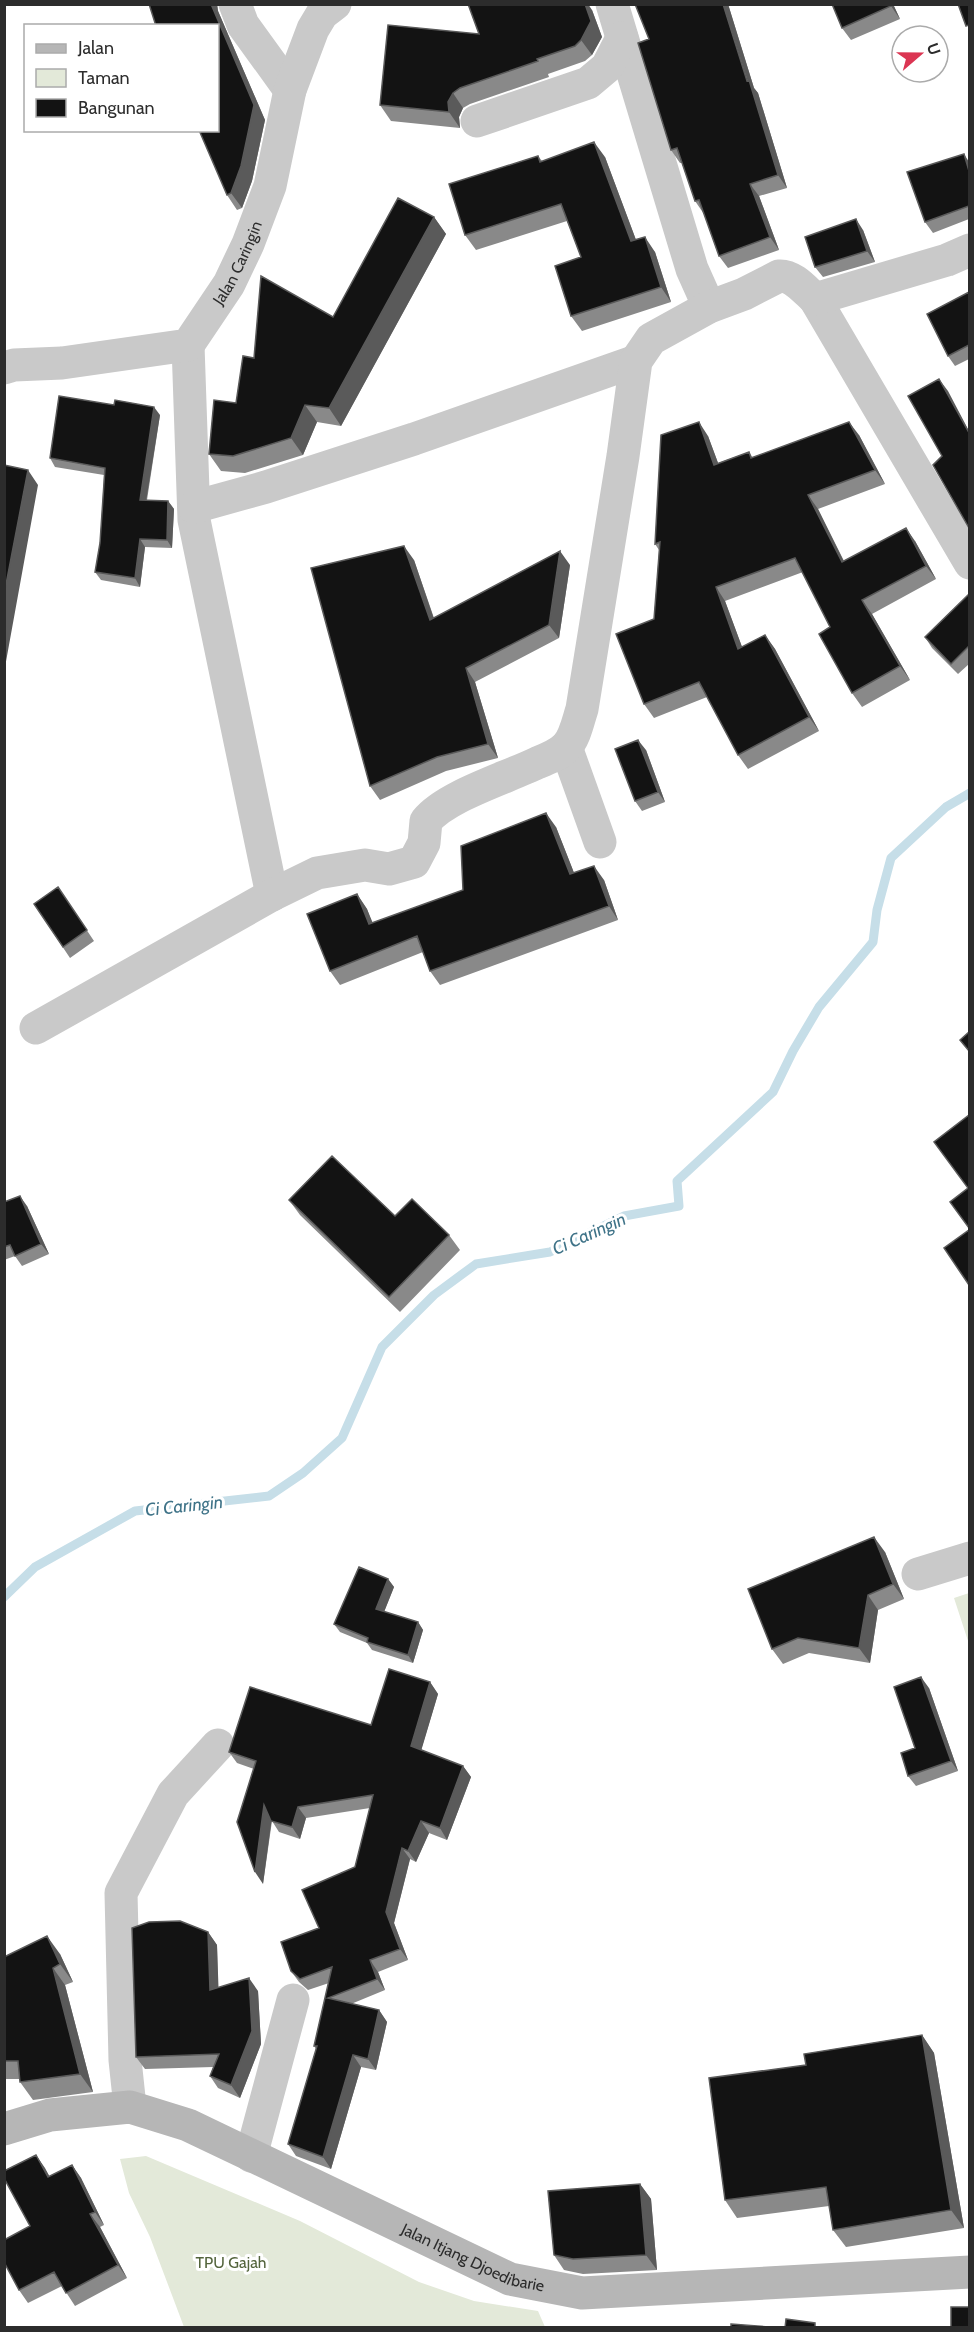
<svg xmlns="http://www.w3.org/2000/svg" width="974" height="2332" font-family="Cabin,sans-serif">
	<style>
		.green { fill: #e3e9d9 }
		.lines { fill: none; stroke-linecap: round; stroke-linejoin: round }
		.stream { stroke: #c6dee8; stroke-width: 9 }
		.street { stroke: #c9c9c9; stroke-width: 33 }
		.secondary { stroke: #b6b6b6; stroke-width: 33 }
		.wall { fill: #898989 }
		.shaded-wall { fill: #5a5a5a }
		.building { fill: #131313; stroke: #5a5a5a; stroke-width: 1.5 }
		.labels { text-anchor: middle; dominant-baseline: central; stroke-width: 6; stroke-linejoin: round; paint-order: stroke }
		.street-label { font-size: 16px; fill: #2c2c2c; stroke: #fff }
		.park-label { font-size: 16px; fill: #53643c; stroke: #fff }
		.water-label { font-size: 18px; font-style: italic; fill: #3f7388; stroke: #fff }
	</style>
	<rect width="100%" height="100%" fill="#fff"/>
	<path class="green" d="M969 1593H970L969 1644 954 1598Z
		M146 2156 300 2221 419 2282 474 2301 538 2311 545 2327H184L150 2237 129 2193 120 2159Z"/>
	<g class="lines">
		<path class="stream" d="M4 1597 35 1567 135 1511 269 1496 303 1473 342 1438 382 1347 434 1295 476 1264 550 1252 624 1216 679 1206 677 1181 773 1092 793 1051 819 1007 873 942 877 910 891 858 946 807 970 793"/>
		<g class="street">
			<path d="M235 4 243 25 290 90"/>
			<path d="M612 4 692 269 709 307"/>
			<path d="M477 121 588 83 607 67 622 38"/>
			<path d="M815 299 970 563"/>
			<path d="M188 345 194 520 272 895"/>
			<path id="s1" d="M4 368 14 365 62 363 188 345 229 284 248 244 270 186 290 90 313 29 322 14 335 4"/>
			<path d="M194 507 266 487 414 439 636 361"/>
			<path d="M566 747 600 842"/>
			<path d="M36 1028 272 895 317 873 365 865 389 869 414 862 424 843 426 821C446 796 506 778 537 763 547 759 558 755 566 747 575 738 578 721 582 709L623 456 636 361 651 339 709 307 744 294 779 276C793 275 805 290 815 299L947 260 970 250"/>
			<path d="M918 1574 970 1558"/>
			<path d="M130 2107 125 2060 121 1893 173 1794 218 1745"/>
			<path d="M251 2156 293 2000"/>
		</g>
		<path class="secondary" id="s2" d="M4 2129 50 2115 130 2107 188 2125 510 2279 582 2293 970 2272"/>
	</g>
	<path class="wall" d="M149 4H217L218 11 265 120 252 181 242 208 237 210 227 195Z
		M635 4H728L754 88 758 93 787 188 759 196 779 250 728 268 719 256 704 214 695 201 682 163H680L671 150 649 39Z
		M893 4 900 19 851 40 842 28Z
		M592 10 602 37 592 55 585 61 548 74 549 77 470 104 463 108 459 117 460 128 391 121 380 105 479 34Z
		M538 156 542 161 605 157 636 240 655 252 671 302 582 331 571 316 581 257 567 221 476 250 465 235Z
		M969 162V219L933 233 925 222Z
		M434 217 446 234 341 426 317 422 303 455 245 473 221 471 209 454 236 403 254 358 333 317Z
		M863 230 875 262 823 277 815 267Z
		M969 292V359L955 366 948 356Z
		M160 415 147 500 168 501 174 509 172 548 145 547 140 587 101 580 95 572 100 543 104 475 55 467 50 458Z
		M859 435 885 484 818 509 844 561 915 541 936 579 872 614 910 680 862 707 852 693 830 627 803 572 725 601 742 647 765 635 775 649 819 731 748 769 738 755 707 697 654 718 644 704 654 619 659 550 655 544 708 436 718 463 749 452 753 458Z
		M414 560 434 618 570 565 559 638 475 682 498 758 446 771 380 800 370 786Z
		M969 594V664L958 674 932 648 925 637Z
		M646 750 665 802 642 811 635 801Z
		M556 827 574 873 604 880 618 920 440 985 430 971 423 952 340 985 330 971 357 894 367 909 372 923 463 890Z
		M58 887 94 941 70 958 34 904Z
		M289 1200 395 1216 449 1235 460 1250 400 1312 300 1215Z
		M4 1202 27 1206 49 1254 22 1266 15 1256 4 1260Z
		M885 1552 904 1599 878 1610 870 1663 809 1653 783 1664 772 1649Z
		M388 1579 394 1587 384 1612 418 1622 423 1630 413 1663 372 1650 367 1643 340 1632 334 1624Z
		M430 1682 438 1694 421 1750 463 1766 471 1777 447 1840 429 1833 416 1862 410 1859 394 1923 408 1960 378 1972 385 1990 351 2004 379 2010 387 2022 376 2070 361 2067 331 2169 296 2156 288 2144 316 2049 314 2046 329 1983 308 1990 299 1982 291 1971 319 1928 355 1867 370 1808 306 1818 300 1839 279 1832 272 1821 263 1884 254 1769 237 1763 229 1752 371 1725Z
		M929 1688 958 1771 916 1786 908 1776Z
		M208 1932 217 1945 218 1987 258 1991 261 2044 240 2098 218 2088 210 2076 213 2067 145 2069 136 2057Z
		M60 1954 73 1982 65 1985 93 2092 33 2100 20 2082V2079H4V1957Z
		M922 2035 934 2053 964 2228 846 2247 833 2230 829 2206 737 2218 725 2200Z
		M36 2155 50 2177 72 2165 81 2178 104 2225 100 2227 127 2278 75 2306 62 2286 28 2303 19 2290 30 2226Z
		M640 2184 651 2199 657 2270 583 2274 564 2270 554 2255Z"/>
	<path class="shaded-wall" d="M211 4H217L218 11 265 120 252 181 242 208 231 193Z
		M585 4H588L592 10 602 37 592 55 581 40Z
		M723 4H728L754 88 758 93 787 188 778 175Z
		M890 4H893L900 19 891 6Z
		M453 93 463 108 459 117 460 128 449 112 448 102Z
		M594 142 605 157 642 256 631 241Z
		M964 154 969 162V171Z
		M750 184 759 196 779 250 770 237Z
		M434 217 446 234 341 426 329 408Z
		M856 219 863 230 875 262 867 251Z
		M645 237 655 252 671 302 661 287Z
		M939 379 948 391 969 431V433Z
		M305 405 317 422 303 455 291 438Z
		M154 407 160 415 145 508 140 500Z
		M699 422 708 436 724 479 714 465Z
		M849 422 859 435 885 484 875 470Z
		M28 470 38 485 5 667 4 595Z
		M808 495 818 509 851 576 842 562Z
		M168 501 174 509 172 548 167 540Z
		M906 528 915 541 936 579 926 566Z
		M140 539 145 547 140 587 135 578Z
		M404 546 414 560 439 634 430 620Z
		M560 551 570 565 559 638 549 625Z
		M716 587 725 601 748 663 738 649Z
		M862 600 872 614 910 680 900 666Z
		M765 635 775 649 819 731 809 717Z
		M466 668 475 682 498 758 488 744Z
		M638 740 646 750 665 802 658 792Z
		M546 813 556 827 580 888 570 874Z
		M594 866 604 880 618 920 609 906Z
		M357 894 367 909 379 938 369 924Z
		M20 1196 27 1206 49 1254 41 1244Z
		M874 1537 885 1552 904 1599 893 1584Z
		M388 1579 394 1587 382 1617 376 1609Z
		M868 1595 878 1610 870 1663 859 1648Z
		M418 1622 423 1630 413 1663 408 1655Z
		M921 1677 929 1688 958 1771 951 1761Z
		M430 1682 438 1694 419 1758 411 1746Z
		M463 1766 471 1777 447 1840 440 1828Z
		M264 1805 272 1817 263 1884 255 1872Z
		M298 1807 306 1818 300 1839 292 1827Z
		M421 1821 429 1833 416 1862 408 1851Z
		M402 1848 410 1859 394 1923 408 1960 400 1949 386 1912Z
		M208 1932 217 1945 219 2002 210 1990Z
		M47 1936 60 1954 73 1982 60 1964Z
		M370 1960 378 1972 385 1990 377 1979Z
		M53 1968 65 1985 93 2092 80 2074Z
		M249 1978 258 1991 261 2044 240 2098 231 2085Z
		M379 2010 387 2022 376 2070 368 2059Z
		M922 2035 934 2053 964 2228 951 2210Z
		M353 2055 361 2067 331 2169 323 2157Z
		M36 2155 45 2168 57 2191 48 2177Z
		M72 2165 81 2178 104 2225 95 2212Z
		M640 2184 651 2199 657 2270 646 2255Z
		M90 2214 100 2227 127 2278 118 2265Z"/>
	<path class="building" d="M149 4H211L254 105 241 166 231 193 227 195 199 130H218V26H156Z
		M468 4H585L591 21 581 40 575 46 537 59 538 61 460 88 453 93 448 102 449 112 380 105 388 25 479 34Z
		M635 4H723L747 81 749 80 778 175 750 184 770 237 719 256 699 200 695 201 677 148 671 150 638 43 649 39Z
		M832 4H890L891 6 842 28Z
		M958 4H969V25L966 26Z
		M594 142 631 241 645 237 661 287 571 316 555 266 581 257 561 204 465 235 449 184 538 156 540 162Z
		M964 154 969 171V206L925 222 907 172Z
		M398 198 434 217 329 408 305 405 291 438 233 456 209 454 214 400 236 403 243 356 254 358 261 276 333 317Z
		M856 219 867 251 815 267 805 237Z
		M969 292V345L948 356 927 314Z
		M939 379 968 431 969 429V528L933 465 942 456 908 396Z
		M59 396 114 405 115 400 154 407 140 500 168 501 167 540 140 539 135 578 95 572 100 543 105 468 50 458Z
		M699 422 714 465 749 452 751 458 849 422 875 470 808 495 842 562 906 528 926 566 862 600 900 666 852 693 819 634 830 627 795 558 716 587 738 649 765 635 809 717 738 755 699 682 644 704 616 634 654 619 660 542 655 544 661 435Z
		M4 465 28 470 4 595Z
		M404 546 430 620 560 551 549 625 466 668 488 744 437 757 370 786 311 568Z
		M969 594V646L951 664 925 637Z
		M638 740 658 792 635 801 615 749Z
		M546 813 570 874 594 866 609 906 430 971 417 936 330 971 307 914 357 894 369 924 463 890 461 846Z
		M58 887 87 930 63 947 34 904Z
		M969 1032V1051L960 1040Z
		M969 1115V1228L950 1202 968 1188 934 1142Z
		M332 1156 395 1216 412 1199 449 1235 389 1297 289 1200Z
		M20 1196 41 1244 15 1256 10 1245 4 1247V1202Z
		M969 1230V1285L944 1248Z
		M874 1537 893 1584 868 1595 859 1648 798 1638 772 1649 748 1589Z
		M359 1567 388 1579 376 1609 418 1622 408 1655 367 1642 368 1638 334 1624Z
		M389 1669 430 1682 411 1746 463 1766 440 1828 421 1821 408 1851 402 1848 386 1912 400 1949 370 1960 377 1979 328 1998 379 2010 368 2059 353 2055 323 2157 288 2144 317 2046H314L332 1967 300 1979 291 1971 281 1942 319 1928 302 1890 355 1867 373 1795 298 1807 292 1827 271 1821 264 1805 255 1872 237 1822 256 1761 229 1752 250 1687 371 1725Z
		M921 1677 951 1761 908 1776 901 1753 915 1748 894 1687Z
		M180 1921 208 1932 210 1990 249 1978 252 2031 231 2085 210 2076 219 2054 136 2057 132 1928 149 1922Z
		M47 1936 60 1964 53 1968 80 2074 20 2082 18 2061H4V1957Z
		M922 2035 951 2210 833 2230 826 2187 725 2200 709 2078 806 2065 804 2054Z
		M36 2155 48 2177 72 2165 95 2212 90 2214 118 2265 66 2293 54 2272 19 2290 4 2262V2240L30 2226 4 2178V2171Z
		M640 2184 646 2255 573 2259 554 2255 548 2191Z
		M951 2307H969V2328H951Z
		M786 2319 815 2323V2328H785Z
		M731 2324 783 2328H731Z"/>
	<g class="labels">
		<g class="street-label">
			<text stroke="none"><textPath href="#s1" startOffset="282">Jalan Caringin</textPath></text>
			<text stroke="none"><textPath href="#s2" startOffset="504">Jalan Itjang Djoedibarie</textPath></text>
		</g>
		<g class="park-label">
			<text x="231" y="2262">TPU Gajah</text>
		</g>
		<g class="water-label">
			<text transform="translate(589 1234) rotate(-24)">Ci Caringin</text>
			<text transform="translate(184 1506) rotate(-6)">Ci Caringin</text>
		</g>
	</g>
	<rect width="974" height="2332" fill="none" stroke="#2c2c2c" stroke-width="12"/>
	<rect x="24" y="24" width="195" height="108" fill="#ffffff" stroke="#ababab" stroke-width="1.5"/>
	<rect x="36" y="44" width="30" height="9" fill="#b6b6b6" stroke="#ababab" stroke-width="1.5"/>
	<text x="78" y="54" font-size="18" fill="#2c2c2c">Jalan</text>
	<rect x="36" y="69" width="30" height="18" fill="#e3e9d9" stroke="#ababab" stroke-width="1.5"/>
	<text x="78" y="84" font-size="18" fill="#2c2c2c">Taman</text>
	<rect x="36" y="99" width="30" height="18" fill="#131313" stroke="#ababab" stroke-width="1.5"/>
	<text x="78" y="114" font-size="18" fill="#2c2c2c">Bangunan</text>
	<g transform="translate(920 54) rotate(70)"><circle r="28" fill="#ffffff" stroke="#ababab" stroke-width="1.5"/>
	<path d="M0-4.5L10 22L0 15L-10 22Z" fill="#db3552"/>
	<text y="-9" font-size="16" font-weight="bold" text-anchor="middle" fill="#2c2c2c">U</text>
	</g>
</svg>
